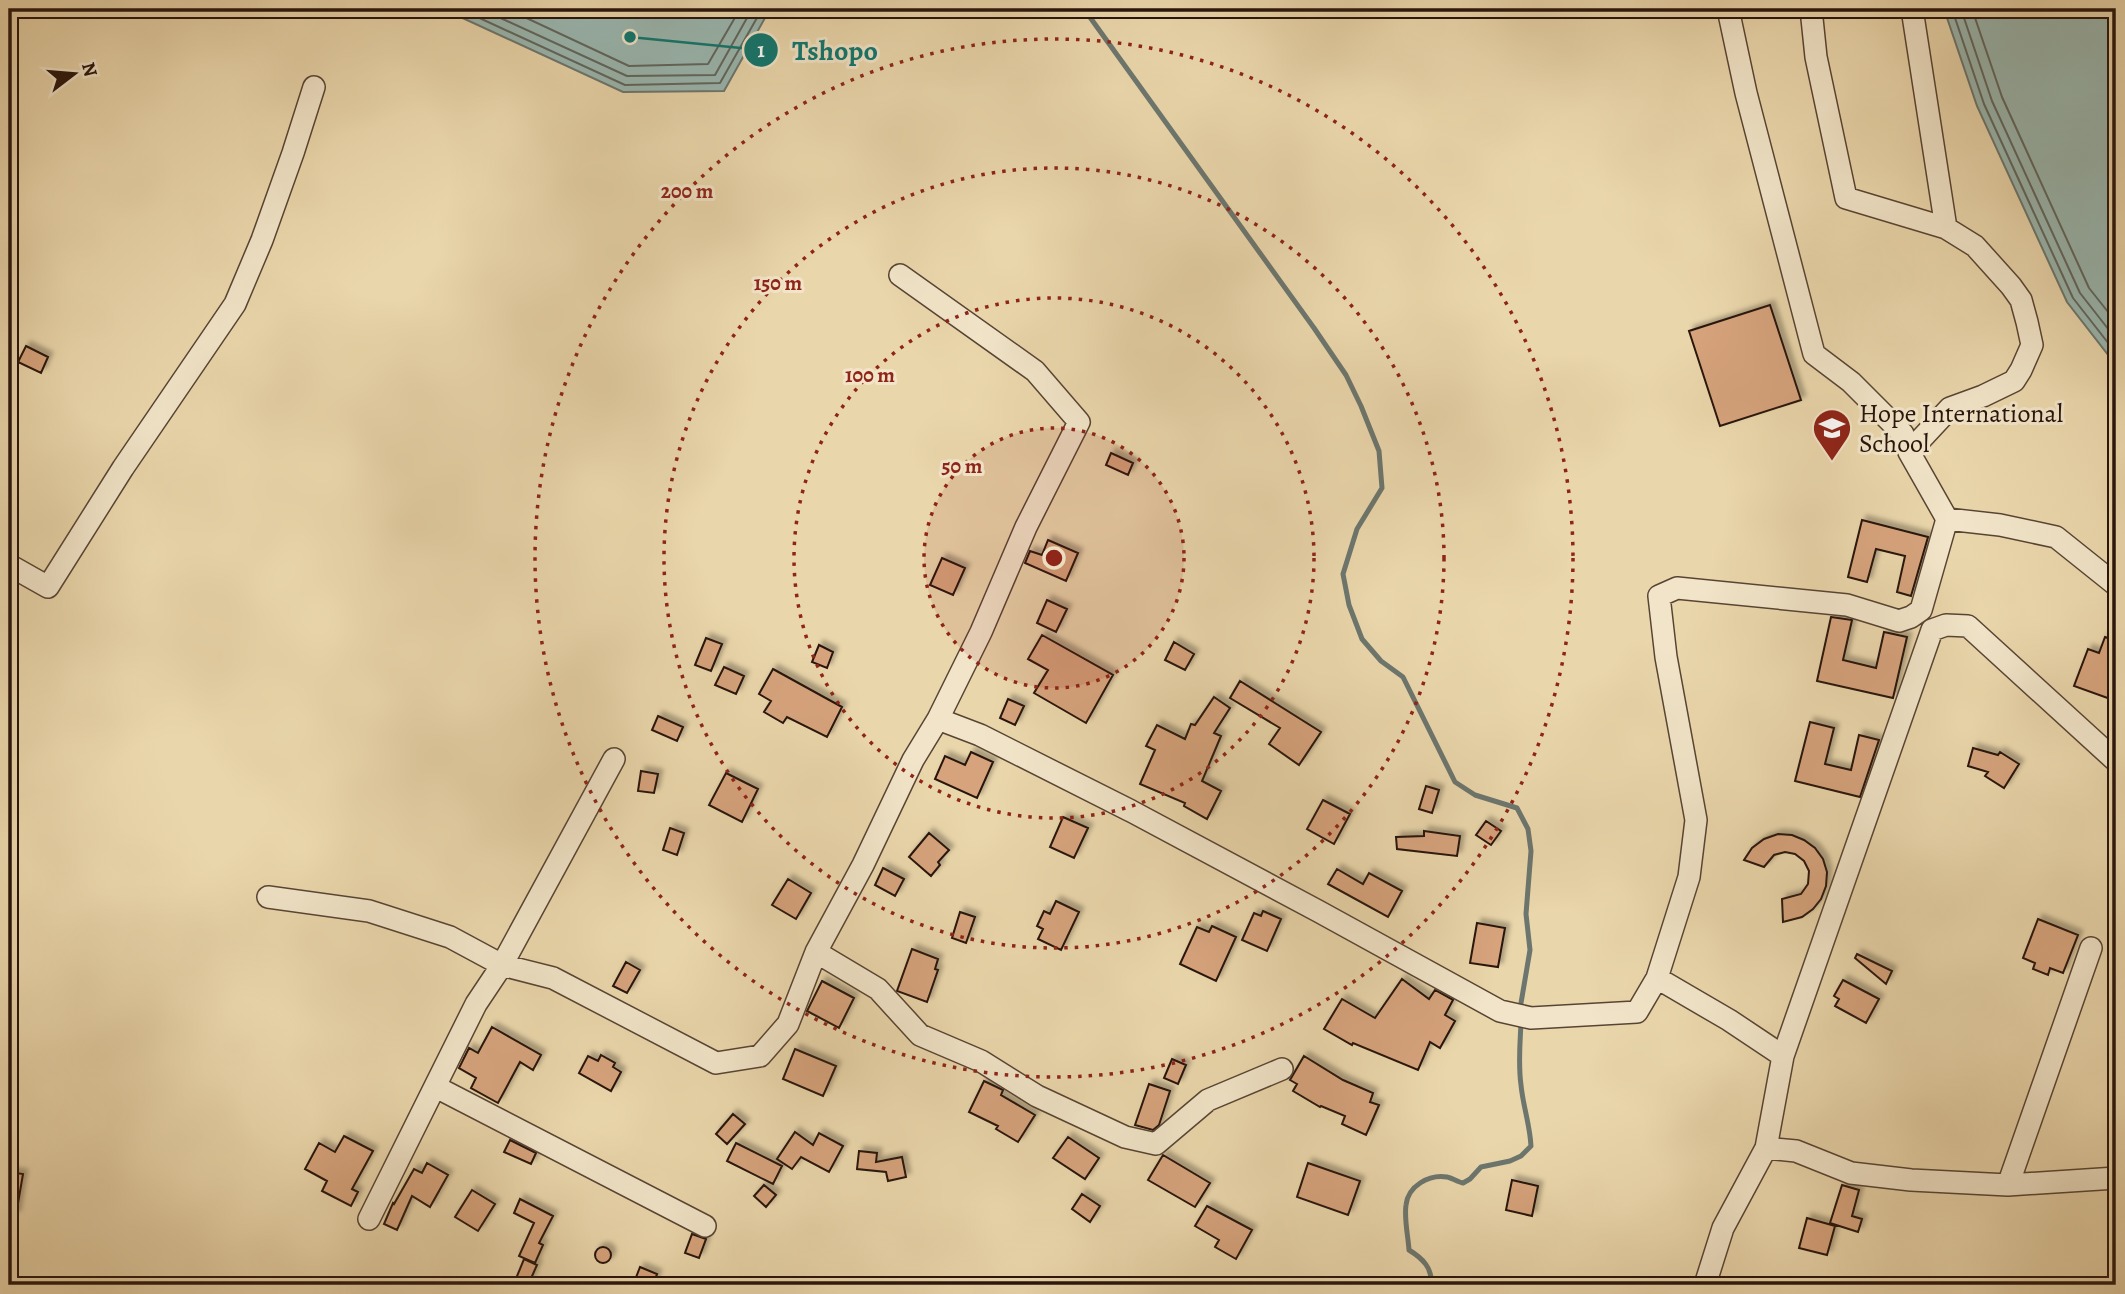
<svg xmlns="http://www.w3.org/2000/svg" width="2125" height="1294" font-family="Alegreya,serif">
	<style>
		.water { fill: #99b7b0; stroke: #6c766e; stroke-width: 2 }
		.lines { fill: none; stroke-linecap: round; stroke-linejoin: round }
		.shore { stroke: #60665e; stroke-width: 2 }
		.stream { stroke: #6c766e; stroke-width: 5 }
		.building { fill: #d6a37b; stroke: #28140c; stroke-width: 2; filter: url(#shadow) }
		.street-casing { stroke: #584434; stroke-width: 24 }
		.street { stroke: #f1e4c8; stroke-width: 21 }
		.ring { fill: none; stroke: #8f2418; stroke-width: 3.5; stroke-dasharray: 3.5 7 }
		.labels { text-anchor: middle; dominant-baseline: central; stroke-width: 6; stroke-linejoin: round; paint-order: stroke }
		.poi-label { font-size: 26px; fill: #28140c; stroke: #f1e4c8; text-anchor: start }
		.centre { fill: #8f2418; stroke: #f1e4c8; stroke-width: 3.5 }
		.ring-label { font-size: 21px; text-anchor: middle; font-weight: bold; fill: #8f2418; stroke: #f1e4c8; stroke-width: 6; stroke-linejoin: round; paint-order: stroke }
		.leader { fill: none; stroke: #0f766e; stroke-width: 2.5 }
		.callout-dot { fill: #0f766e; stroke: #f1e4c8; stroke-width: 2.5 }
		.mark-label { font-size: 21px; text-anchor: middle; font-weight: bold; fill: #fff }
		.callout-label { font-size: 28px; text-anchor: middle; font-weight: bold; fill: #0f766e; stroke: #f1e4c8; stroke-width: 6; stroke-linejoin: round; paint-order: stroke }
	</style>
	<defs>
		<filter id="shadow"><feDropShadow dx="4.5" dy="-4.5" stdDeviation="2" flood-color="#0004"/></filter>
	</defs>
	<rect width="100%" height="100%" fill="#ead6ab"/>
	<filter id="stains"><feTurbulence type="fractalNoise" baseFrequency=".00286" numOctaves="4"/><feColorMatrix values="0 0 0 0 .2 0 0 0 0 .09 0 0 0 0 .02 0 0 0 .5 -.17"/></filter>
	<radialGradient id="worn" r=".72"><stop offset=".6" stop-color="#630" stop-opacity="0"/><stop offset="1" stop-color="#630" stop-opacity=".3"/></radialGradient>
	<path class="water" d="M443 9H770L724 91 623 92Z
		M1944 9H2116V365L2067 302 1977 106Z"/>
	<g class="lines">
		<path class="shore" d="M460 9 625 85 720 83 762 9
			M481 9 627 76 715 75 752 9
			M507 9 629 66 708 64 740 9
			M1952 9 1984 104 2073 298 2116 353
			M1961 9 1992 101 2080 293 2116 339
			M1972 9 2002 97 2089 288 2116 322"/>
		<path class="stream" d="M1084 9 1314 328 1346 375 1361 406 1379 451 1382 488 1357 529 1343 574 1349 605 1362 639 1381 661 1403 677 1455 782 1475 795 1517 808 1528 829 1531 851 1526 914 1530 950 1520 1009
			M1431 1285C1433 1268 1422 1258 1409 1250 1408 1235 1404 1219 1406 1205 1408 1186 1429 1174 1447 1177 1452 1178 1458 1182 1463 1183L1470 1179 1481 1167 1510 1161 1521 1156 1531 1146C1530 1125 1523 1106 1521 1085 1518 1064 1520 1044 1521 1023"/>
	</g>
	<path class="building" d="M1770 305 1801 400 1720 426 1689 331Z
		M26 346 48 357 41 373 18 362Z
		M1111 453 1133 463 1128 475 1106 465Z
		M1862 520 1928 537 1911 596 1897 592 1905 556 1876 549 1867 582 1848 577Z
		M1048 540 1078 553 1066 581 1025 563 1030 551 1042 555Z
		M942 558 965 568 953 595 930 585Z
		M1047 600 1067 609 1056 632 1037 623Z
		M1831 617 1852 620 1843 660 1876 668 1884 632 1907 637 1893 698 1817 681Z
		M1042 635 1113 675 1086 723 1034 693 1048 670 1028 659Z
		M2105 637 2116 641V701L2074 686 2088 649 2099 653Z
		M706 638 722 644 711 671 695 665Z
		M1174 642 1194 654 1185 670 1165 660Z
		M819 645 833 652 827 668 812 662Z
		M724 667 744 676 736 694 715 685Z
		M773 669 842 707 827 737 787 717 783 723 764 712 771 701 759 694Z
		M1240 681 1321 732 1299 765 1269 744 1280 728 1230 698Z
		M1214 697 1230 708 1214 733 1221 736 1202 781 1221 791 1207 819 1184 806 1185 803 1140 784 1155 750 1146 746 1157 725 1185 739 1191 724 1195 725Z
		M1008 699 1024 706 1015 725 1000 718Z
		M658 716 683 727 677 741 652 730Z
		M1810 722 1834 728 1825 764 1851 770 1859 735 1879 740 1860 797 1795 781Z
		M1973 748 1998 755 2000 752 2019 764 2004 788 1985 776 1988 772 1968 766Z
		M971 752 993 762 977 798 935 779 945 756 965 765Z
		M641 771 658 774 654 793 638 791Z
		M726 773 758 789 742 822 709 805Z
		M1426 786 1439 790 1432 813 1419 809Z
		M1323 800 1350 814 1334 844 1307 829Z
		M1063 817 1088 828 1074 858 1050 847Z
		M1486 821 1501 831 1491 845 1476 835Z
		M670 828 684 833 677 855 663 850Z
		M1424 831 1460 836 1457 856 1397 849 1396 837 1424 836Z
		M929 833 949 850 938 862 940 865 931 876 909 857Z
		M1778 834 1792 835 1804 840 1815 848 1823 859 1827 872 1826 886 1821 899 1813 909 1802 917 1783 922 1782 899 1801 894 1808 884 1809 871 1804 861 1795 854 1785 852 1774 855 1764 867 1744 860 1752 848 1764 839Z
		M883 868 904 879 895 896 875 885Z
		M1337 869 1363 884 1369 873 1402 891 1388 917 1328 884Z
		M788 879 811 893 796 919 772 905Z
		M1056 901 1079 912 1061 950 1038 939 1043 929 1037 926 1044 911 1050 914Z
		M1263 911 1281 919 1267 951 1242 940 1254 913 1261 916Z
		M960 912 975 917 966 943 952 938Z
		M2038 919 2078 935 2063 973 2050 968 2048 975 2033 969 2035 963 2023 958Z
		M1477 923 1505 928 1498 967 1470 963Z
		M1212 926 1236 937 1216 981 1180 964 1197 927 1209 932Z
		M912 949 938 959 935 969 938 970 927 1002 897 991Z
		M1857 954 1892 971 1886 984 1855 958Z
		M626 962 640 970 627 993 613 986Z
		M1402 979 1429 999 1435 990 1453 1000 1445 1015 1455 1021 1440 1048 1430 1042 1418 1070 1353 1043 1352 1045 1324 1029 1342 999 1375 1018Z
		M1843 980 1879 999 1866 1023 1835 1006 1839 999 1834 996Z
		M822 981 854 998 839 1028 807 1011Z
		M492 1027 541 1055 533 1070 520 1062 498 1103 471 1088 476 1078 459 1068 469 1048 478 1053Z
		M795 1049 836 1066 823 1096 783 1079Z
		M601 1055 615 1063 613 1067 621 1072 611 1091 579 1073 588 1056 598 1061Z
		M1304 1056 1343 1080 1373 1093 1370 1102 1379 1105 1366 1135 1342 1124 1345 1116 1321 1106 1320 1107 1293 1091 1297 1084 1290 1080Z
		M1172 1059 1186 1065 1178 1084 1164 1078Z
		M984 1081 1003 1090 1001 1095 1035 1115 1018 1142 996 1129 998 1126 969 1112Z
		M1149 1084 1170 1091 1159 1125 1153 1130 1135 1125Z
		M733 1114 745 1124 727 1144 716 1134Z
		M795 1132 813 1145 819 1133 843 1146 829 1172 801 1157 792 1169 777 1159Z
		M344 1136 373 1151 352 1189 358 1192 351 1206 322 1191 327 1181 305 1169 319 1143 335 1152Z
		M1068 1137 1099 1158 1085 1179 1053 1158Z
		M510 1140 536 1153 531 1164 504 1152Z
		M736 1143 782 1166 773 1184 727 1161Z
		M859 1151 877 1153 876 1162 902 1157 906 1177 888 1181 886 1172 857 1169Z
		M1163 1155 1210 1183 1195 1207 1148 1180Z
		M427 1163 448 1175 430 1207 412 1196 397 1230 384 1224 393 1203 394 1204 414 1169 422 1173Z
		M1308 1163 1360 1181 1348 1215 1297 1197Z
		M9 1172 23 1174 16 1215H9Z
		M1512 1180 1538 1186 1532 1216 1506 1210Z
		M764 1185 776 1195 766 1207 754 1196Z
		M1842 1185 1859 1190 1852 1216 1862 1219 1858 1232 1830 1223Z
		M472 1190 495 1204 478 1231 455 1217Z
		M1082 1194 1100 1206 1090 1222 1072 1209Z
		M520 1199 553 1216 539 1243 543 1245 535 1263 519 1256 534 1223 514 1213Z
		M1207 1206 1252 1230 1236 1259 1215 1247 1219 1240 1195 1226Z
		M1807 1218 1835 1226 1827 1255 1799 1248Z
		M692 1234 706 1239 699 1258 685 1253Z
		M595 1255a8 8 0 1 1 16 0a8 8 0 1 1-16 0Z
		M524 1259 537 1265 528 1285 515 1281Z
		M640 1267 657 1274 653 1285 635 1280Z"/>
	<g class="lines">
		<g class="street-casing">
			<path id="street" d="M1811 9 1816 57 1846 198 1946 228 1975 246 2011 286 2021 300 2027 322 2032 345 2021 370 2014 381 1983 396 1950 408 1909 452
				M1912 9 1946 228
				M1947 519 2000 525 2056 537 2116 585
				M9 565 48 587 123 468 235 304 262 240 293 153 314 87
				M938 719 980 735 1131 811 1318 911 1500 1011 1531 1018 1637 1012 1657 978 1729 1020 1783 1056 1766 1148 1723 1228 1705 1285
				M268 897 369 911 450 937 502 965 614 759
				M816 952 878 989 920 1035 981 1061 1037 1096 1125 1137 1156 1144 1208 1100 1282 1069
				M1657 978 1689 877 1696 820 1666 657 1659 596 1677 588 1847 605 1899 621 1911 617 1921 610 1947 519 1909 452 1903 434 1851 382 1814 354 1746 93 1728 9
				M1783 1056 1932 630 1946 625 1968 626 2116 761
				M436 1087 705 1226
				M1766 1148 1796 1151 1851 1173 1911 1180 2008 1185 2116 1178
				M2008 1185 2091 948
				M369 1219 476 1004 502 965 553 978 716 1063 760 1056 788 1024 816 952 863 865 913 760 938 719 981 632 1026 527 1079 422 1035 371 900 275"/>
		</g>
		<use href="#street" class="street"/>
	</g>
	<circle cx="1054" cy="558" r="130" fill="#8f2418" fill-opacity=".12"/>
	<g class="ring">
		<circle cx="1054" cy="558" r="130"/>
		<circle cx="1054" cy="558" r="260"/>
		<circle cx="1054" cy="558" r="390"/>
		<circle cx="1054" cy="558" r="519"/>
	</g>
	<defs>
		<g id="school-pin" transform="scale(2.0125)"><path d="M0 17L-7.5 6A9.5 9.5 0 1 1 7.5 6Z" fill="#8f2418" stroke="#f1e4c8"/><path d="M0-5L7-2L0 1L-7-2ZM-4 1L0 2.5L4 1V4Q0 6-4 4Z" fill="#fff"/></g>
	</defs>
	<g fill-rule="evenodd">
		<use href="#school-pin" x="1832" y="428"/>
	</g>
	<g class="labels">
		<g class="poi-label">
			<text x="1859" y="413">Hope International<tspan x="1859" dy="30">School</tspan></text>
		</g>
	</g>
	<circle cx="1054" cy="558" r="10" class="centre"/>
	<g class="ring-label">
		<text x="687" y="198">200 m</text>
		<text x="778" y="290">150 m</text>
		<text x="870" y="382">100 m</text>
		<text x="962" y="473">50 m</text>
	</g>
	<path class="leader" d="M630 37L761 50"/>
	<g class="callout-dot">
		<circle cx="630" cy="37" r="7"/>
		<circle cx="761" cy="50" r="18"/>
	</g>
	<g class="mark-label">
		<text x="761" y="57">1</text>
	</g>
	<g class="callout-label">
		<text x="835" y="60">Tshopo</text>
	</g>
	<rect width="2125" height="1294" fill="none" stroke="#ead6ab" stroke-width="35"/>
	<rect x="10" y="10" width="2104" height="1273" fill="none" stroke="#28140c" stroke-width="3.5"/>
	<rect x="18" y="18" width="2090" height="1259" fill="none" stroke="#28140c" stroke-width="2"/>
	<g transform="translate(74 74) rotate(74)" stroke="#f1e4c8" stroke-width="5" paint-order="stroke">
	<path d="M0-5L12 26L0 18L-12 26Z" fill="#28140c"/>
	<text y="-10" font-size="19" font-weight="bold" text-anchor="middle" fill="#28140c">N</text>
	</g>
	<rect width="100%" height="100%" filter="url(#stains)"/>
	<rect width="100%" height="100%" fill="url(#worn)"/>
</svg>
